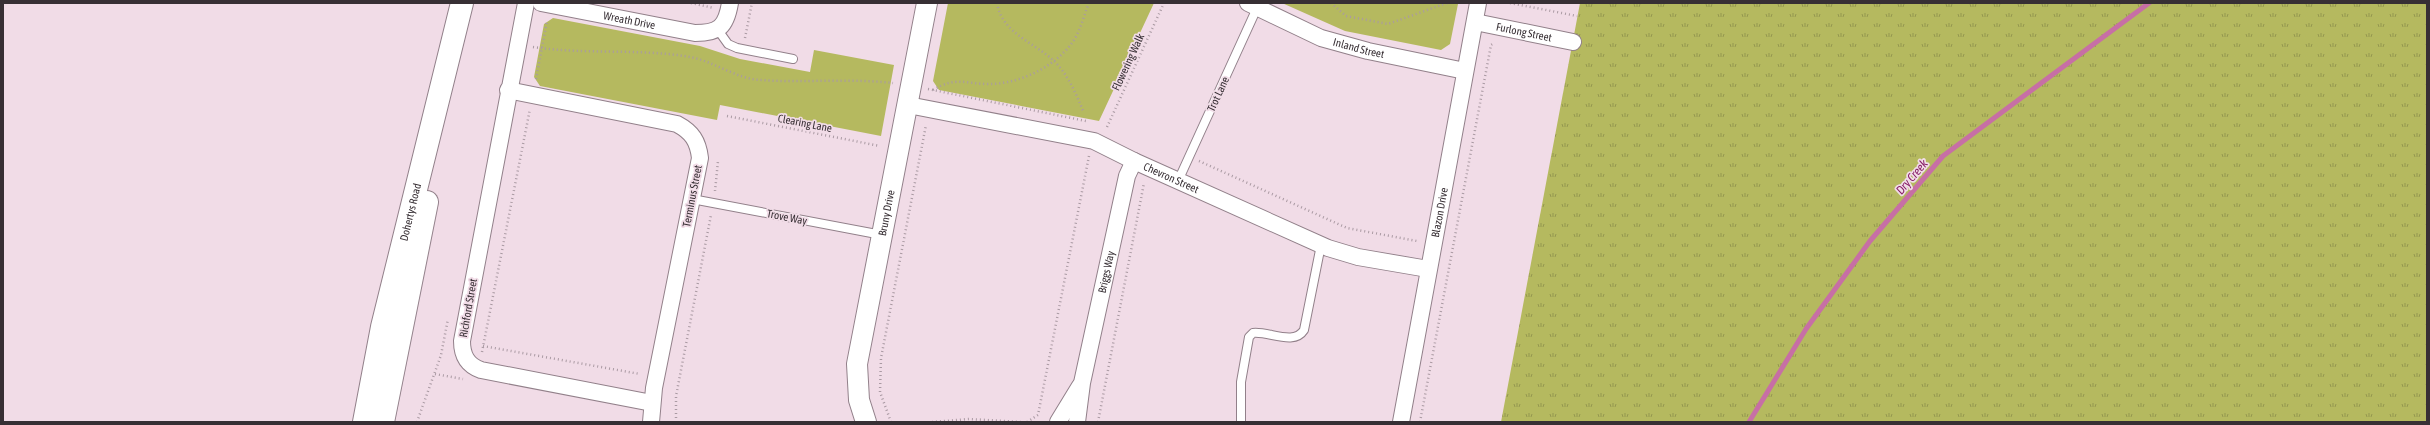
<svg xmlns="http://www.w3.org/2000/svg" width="2430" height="425" font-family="'Asap Condensed',sans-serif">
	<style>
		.grass { fill: url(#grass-tufts) }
		.park { fill: #b5b95f }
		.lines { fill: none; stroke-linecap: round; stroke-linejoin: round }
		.stream { stroke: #c76fa5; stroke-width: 5 }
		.service-casing { stroke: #92808a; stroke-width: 10 }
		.minor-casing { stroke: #92808a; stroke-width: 18 }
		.tertiary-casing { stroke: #92808a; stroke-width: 22 }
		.secondary-casing { stroke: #92808a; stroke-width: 24 }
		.path { stroke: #aa9aa3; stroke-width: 2.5; stroke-dasharray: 1 3; stroke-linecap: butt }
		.service { stroke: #fff; stroke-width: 8 }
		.minor { stroke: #fff; stroke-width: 16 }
		.tertiary { stroke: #fff; stroke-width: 20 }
		.secondary { stroke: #fff; stroke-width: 22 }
		.labels { text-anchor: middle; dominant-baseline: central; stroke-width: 3.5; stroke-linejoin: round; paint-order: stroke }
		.street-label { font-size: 11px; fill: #372f34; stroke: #f1dce7 }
		.water-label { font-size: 12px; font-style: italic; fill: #861c66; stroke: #f1dce7 }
	</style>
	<defs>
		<pattern id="grass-tufts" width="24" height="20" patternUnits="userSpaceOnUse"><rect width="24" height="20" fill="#b5b95f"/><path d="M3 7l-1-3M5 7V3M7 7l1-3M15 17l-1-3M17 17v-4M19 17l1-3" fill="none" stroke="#94974f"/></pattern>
	</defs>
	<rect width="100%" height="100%" fill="#f1dce7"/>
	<path class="grass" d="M1580 3H2427V422H1501Z"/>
	<path class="park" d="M948 3H1154L1099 121 939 90 933 81Z
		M1282 3H1457L1458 4 1450 44 1441 50 1345 31Z
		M553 18 700 46 740 59 810 72 814 50 894 65 881 136 720 105 717 120 540 86 534 77 544 24Z"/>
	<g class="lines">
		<path class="stream" d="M1749 422 1806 329 1870 241 1943 156 2149 3"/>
		<g class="service-casing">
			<path id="service" d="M718 30 728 44 737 48 793 59
				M1178 181 1257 8
				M692 199 882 235
				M1241 422V382L1249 337 1253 333C1269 331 1294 346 1304 330L1321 245"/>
		</g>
		<g class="minor-casing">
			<g id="minor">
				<path d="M526 3 462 341C462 355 467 365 481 370L652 403"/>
				<path id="s1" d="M541 3 695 33C719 33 726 27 730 3"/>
				<path id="s2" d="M1248 3 1321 38 1368 51 1465 71"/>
				<path id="s3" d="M1475 22 1573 42"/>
				<path d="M508 90 677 124C692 132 698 141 700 158L654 388 651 422"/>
				<path id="s4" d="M908 105 1094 141 1134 161 1328 248 1358 257 1428 269"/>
				<path d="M1058 422 1080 386"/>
				<path id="s5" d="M1077 422 1082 383 1127 176 1134 161"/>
				<path id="s6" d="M1401 422 1478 3"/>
			</g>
		</g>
		<g class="tertiary-casing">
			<g id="tertiary">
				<path id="s7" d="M866 422 859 400 857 364 927 3"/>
			</g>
		</g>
		<g class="secondary-casing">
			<g id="secondary">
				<path id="s8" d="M364 422 382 327 462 3"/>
				<path d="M383 422 427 202"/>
			</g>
		</g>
		<path class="path" d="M691 3 714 8
			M997 3C1002 33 1033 42 1053 60 1068 74 1076 94 1084 113
			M1331 3 1346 16 1388 24 1447 3
			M1510 3 1577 16
			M745 38 752 3
			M533 47C586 55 639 48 690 57 713 61 737 79 760 80 804 83 849 78 893 83
			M536 79 547 21
			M928 89 1086 121
			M933 90C956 76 966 84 989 84 1020 84 1057 66 1074 40 1081 29 1084 15 1089 3
			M727 116 880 146
			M1107 127 1164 3
			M1199 161 1347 228 1417 241
			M715 191 718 161
			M483 346 640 374
			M482 352 530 109
			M435 374 463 379
			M417 422 441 355 448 319
			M676 422V396L711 215
			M891 422 880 392 881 358 926 125
			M932 422 969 419 1022 422
			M1027 422 1038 415 1089 156
			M1098 422 1144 183
			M1420 422 1491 45 1494 43"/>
		<use href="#service" class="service"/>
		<use href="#minor" class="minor"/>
		<use href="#tertiary" class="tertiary"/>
		<use href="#secondary" class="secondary"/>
	</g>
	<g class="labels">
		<g class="street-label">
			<text stroke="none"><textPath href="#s1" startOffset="90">Wreath Drive</textPath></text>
			<text stroke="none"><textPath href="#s3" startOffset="50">Furlong Street</textPath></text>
			<text stroke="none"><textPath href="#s2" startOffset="120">Inland Street</textPath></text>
			<text transform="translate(1128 62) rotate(-65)">Flowering Walk</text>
			<text transform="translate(1218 94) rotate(-65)">Trot Lane</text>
			<text transform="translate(805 123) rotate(11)">Clearing Lane</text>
			<text stroke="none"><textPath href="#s4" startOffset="275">Chevron Street</textPath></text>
			<text transform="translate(692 196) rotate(-79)">Terminus Street</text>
			<text stroke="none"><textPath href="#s8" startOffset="215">Dohertys Road</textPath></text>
			<text stroke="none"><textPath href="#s6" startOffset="213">Blazon Drive</textPath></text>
			<text stroke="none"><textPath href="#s7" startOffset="213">Bruny Drive</textPath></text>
			<text transform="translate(787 217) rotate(11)">Trove Way</text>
			<text stroke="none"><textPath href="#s5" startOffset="153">Briggs Way</textPath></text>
			<text transform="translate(468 308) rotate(-80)">Richford Street</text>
		</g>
		<g class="water-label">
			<text transform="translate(1912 177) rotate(-49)">Dry Creek</text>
		</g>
	</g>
	<rect width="2430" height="425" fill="none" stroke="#372f34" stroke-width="8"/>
</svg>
